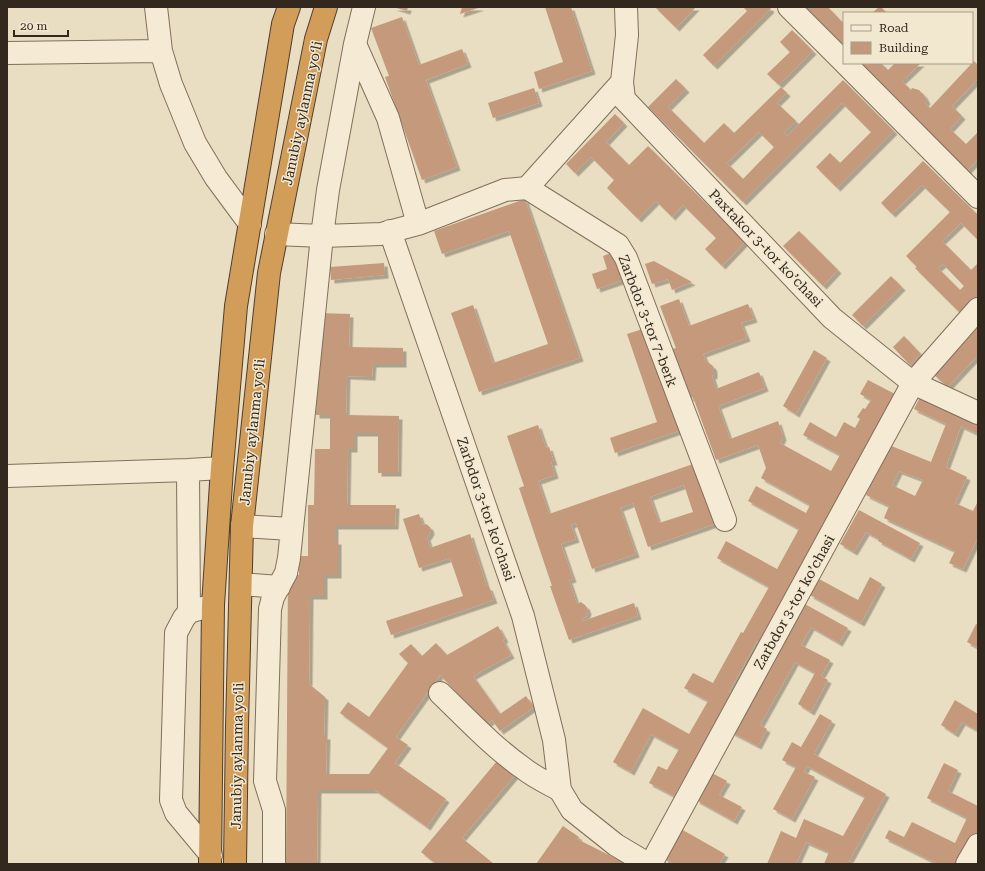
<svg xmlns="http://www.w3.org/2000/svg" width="985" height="871" font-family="'Roboto Serif',serif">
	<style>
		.building { fill: #c4997b; fill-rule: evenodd; filter: url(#shadow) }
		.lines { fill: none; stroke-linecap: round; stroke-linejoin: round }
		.minor-casing { stroke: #816f5b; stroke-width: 24 }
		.highway-casing { stroke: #4f3e2f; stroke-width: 24 }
		.minor { stroke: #f5ebd4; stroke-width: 22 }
		.highway { stroke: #d29c59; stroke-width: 22 }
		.labels { text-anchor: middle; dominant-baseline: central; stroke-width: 3; stroke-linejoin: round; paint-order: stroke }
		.street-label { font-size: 14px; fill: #32281e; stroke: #f2e8d0 }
	</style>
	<defs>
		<filter id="shadow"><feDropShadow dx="3.5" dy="3.5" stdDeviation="0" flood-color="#0004"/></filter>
	</defs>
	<rect width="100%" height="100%" fill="#e9ddc2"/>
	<path class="building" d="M393 7H408L407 11Z
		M462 7H481L460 14Z
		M545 7H571L592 71 539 89 534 72 563 62Z
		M655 7H696L676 28Z
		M743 7H769L771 9 714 66 703 55 747 11Z
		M801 7H828L844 24V52Z
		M879 7H881L887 13H872Z
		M402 17 419 65 462 49 468 64 426 80 457 167 422 180 385 77 389 76 371 28Z
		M792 30 813 51 779 85 767 74 790 52 780 42Z
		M974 61 978 65V79L952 106 962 116 950 129 966 144 978 132V159L966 172 854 63H881L888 70 895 63H921L902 81 911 90 912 88 919 90 924 95 927 101 925 103 930 108Z
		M676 79 686 89 668 107 704 143 724 123 734 133 781 87 787 93 777 103 796 121 784 133 787 136 843 80 894 131 837 188 816 167 830 153 840 163 871 132 842 103 743 202 648 107ZM759 132 774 147 743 179 727 163Z
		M534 88 539 103 493 118 488 103Z
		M615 114 624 123 606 142 629 165 648 146 745 242 722 266 705 249 716 238 683 205 672 217 656 201 638 219 607 188 614 180 591 157 575 173 566 164Z
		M923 161 978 215V240L961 223 942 241 971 270 978 263V295L960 313 915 268 917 267 906 256 950 212 922 185 892 214 881 203ZM943 264 964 286 960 290 938 268Z
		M525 199 580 358 479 392 451 313 473 305 493 363 548 344 509 231 442 254 434 231Z
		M799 231 838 270 823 286 783 246Z
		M619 250 629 278 597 289 592 274 607 269 603 256Z
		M654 261 692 282 672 290 668 279 652 284 645 264Z
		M384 263 385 275 331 280 330 267Z
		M891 276 902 287 863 326 852 315Z
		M679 299 689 326 748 304 754 319 741 323 747 338 703 354 707 363H709L713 366 714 370V375L712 376 716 389 759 372 765 388 718 406 730 439 778 421 783 437 780 443 831 471 840 455 803 435 810 422 836 437 844 422 855 428 860 419 857 417 863 408 865 409 871 400 860 394 868 380 897 395 760 642 757 641 729 692 731 693 674 796 649 783 658 766 667 770 679 749 651 734 631 772 613 762 643 708 689 734 708 701 684 688 693 673 713 683 741 632 743 633 769 587 717 558 726 541 777 569 799 529 748 501 756 486 806 513 810 505 761 478 766 468 758 445 716 460 693 397 690 398 672 349 676 348 660 306Z
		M318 313 350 314 349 347 403 348V364H373L372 377 347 376 346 415 399 416 398 473H378V433H354V449H348L347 505H396L395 526H335V541H338V575H324V596H310L309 684 325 697 324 736H327L326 774H369L388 748 340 713 348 702 369 717 408 663 399 654 411 644 422 656 436 643 447 655 498 626 505 639 503 640 511 655 473 676 500 714 526 696 534 707 500 731 492 720 487 724 440 675 396 737 408 745 395 763 446 799 427 827 375 790H318L317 864H286L288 575H299V556H308V505H314L315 449H330V415H316Z
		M649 327 684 429 615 453 610 438 657 422 627 334Z
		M978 327V355L948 387 934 375Z
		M904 336 921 354 910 365 893 347Z
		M814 350 827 358 796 414 783 406Z
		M924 389 978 415V434L961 426 946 467 967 477 955 503 973 511 978 501V537L963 569 949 563 955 551 884 518 889 506 866 495 889 445 931 462 946 424 914 409ZM899 471 923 480 915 496 892 485Z
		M538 425 546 448 549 447 554 462H551L555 475 538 481 549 514 696 463 717 523 648 547 633 503 620 508 636 554 592 569 576 523 571 525 576 539 561 544 573 579 569 580 577 604 581 602 586 606 588 611 586 617 582 618 583 621 634 603 638 616 569 640 550 586H552L519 488 524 486 507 436ZM684 485 693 512 659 523 650 497Z
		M859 510 920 543 911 559 878 541 879 539 866 532 854 552 840 544Z
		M419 514 423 525 426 524 430 527 431 531 429 535 427 537 430 548 470 534 487 587H489L494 600 391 635 386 621 463 596 450 558 419 568 403 519Z
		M870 577 882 584 861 623 810 595 819 579 858 600Z
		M803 603 848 628 839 643 811 627 801 645 830 660 821 676 828 680 811 712 798 704 815 673 795 662 760 725 767 729 758 746 731 732Z
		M976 624 978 625V648L967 642Z
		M955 700 978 714V731L962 722 955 734 941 725Z
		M820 714 832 721 814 754 886 794 849 861 856 864H824L829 852 806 842 796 864H767L781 831 796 838 804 819 843 836 865 797 807 766 804 772 815 777 792 819 773 809 796 767 782 760 792 742 801 747Z
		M497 761 515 775 462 838 494 864H436L421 852Z
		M944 763 958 770 948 791 978 806V831L962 864H938L885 838 889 830 904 837 912 822 955 843 967 818 927 798Z
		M712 773 727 781 719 795 742 807 734 821 696 800Z
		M563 826 579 837 577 839 627 864H536Z
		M681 829 725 854 719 864H674L664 859Z"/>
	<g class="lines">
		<g class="minor-casing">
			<path id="minor" d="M156 7 161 51 171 84 195 143 216 178 250 224
				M626 7 627 35 622 82 624 99 832 318 913 383 978 413
				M789 7 844 62
				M355 44 388 118 418 224
				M7 53 161 51
				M845 63 978 197
				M527 188 622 82
				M390 231 523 616 554 740 560 790 572 810 616 845 648 864
				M276 234 322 236 381 234 418 224 505 190 527 188 618 245 626 258 725 520
				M188 470 189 612
				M7 476 188 470 222 468
				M242 526 291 529
				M241 584 279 587
				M440 693C467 719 493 747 523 768 534 777 547 783 560 790
				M211 855 176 813 171 800 176 633 184 618 189 612 213 605
				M274 864V810L265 781 270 609 273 597 286 573 289 558 322 236 328 190 355 44 364 7
				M651 864 913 383 978 309
				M967 864 978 845"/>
		</g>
		<g class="highway-casing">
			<path id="highway" d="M210 864 213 605 222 468 236 306 283 24 289 7
				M235 864 237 726 242 526 269 273 316 39 326 7"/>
		</g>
		<use href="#minor" class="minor"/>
		<use href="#highway" class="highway"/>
	</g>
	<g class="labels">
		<g class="street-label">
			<text transform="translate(302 113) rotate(-78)">Janubiy aylanma yoʻli</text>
			<text transform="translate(766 248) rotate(46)">Paxtakor 3-tor koʼchasi</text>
			<text transform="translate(648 321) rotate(69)">Zarbdor 3-tor 7-berk</text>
			<text transform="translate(252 432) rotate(-84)">Janubiy aylanma yoʻli</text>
			<text transform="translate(486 509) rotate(71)">Zarbdor 3-tor koʼchasi</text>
			<text transform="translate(794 602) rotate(-61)">Zarbdor 3-tor koʼchasi</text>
			<text transform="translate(237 756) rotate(-89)">Janubiy aylanma yoʻli</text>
		</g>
	</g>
	<rect width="985" height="871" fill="none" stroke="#32281e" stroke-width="16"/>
	<rect x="843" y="12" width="130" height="52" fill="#f2e8d0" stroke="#a59b89"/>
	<rect x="851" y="25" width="20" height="6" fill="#f5ebd4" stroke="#a59b89"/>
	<text x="879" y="32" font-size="12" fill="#32281e">Road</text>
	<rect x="851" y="42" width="20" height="12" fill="#c4997b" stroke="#a59b89"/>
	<text x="879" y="52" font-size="12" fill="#32281e">Building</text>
	<path d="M14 30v6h54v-6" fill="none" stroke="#32281e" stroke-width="2"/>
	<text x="20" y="30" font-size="12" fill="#32281e" stroke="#f2e8d0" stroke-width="3" paint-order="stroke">20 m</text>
</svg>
